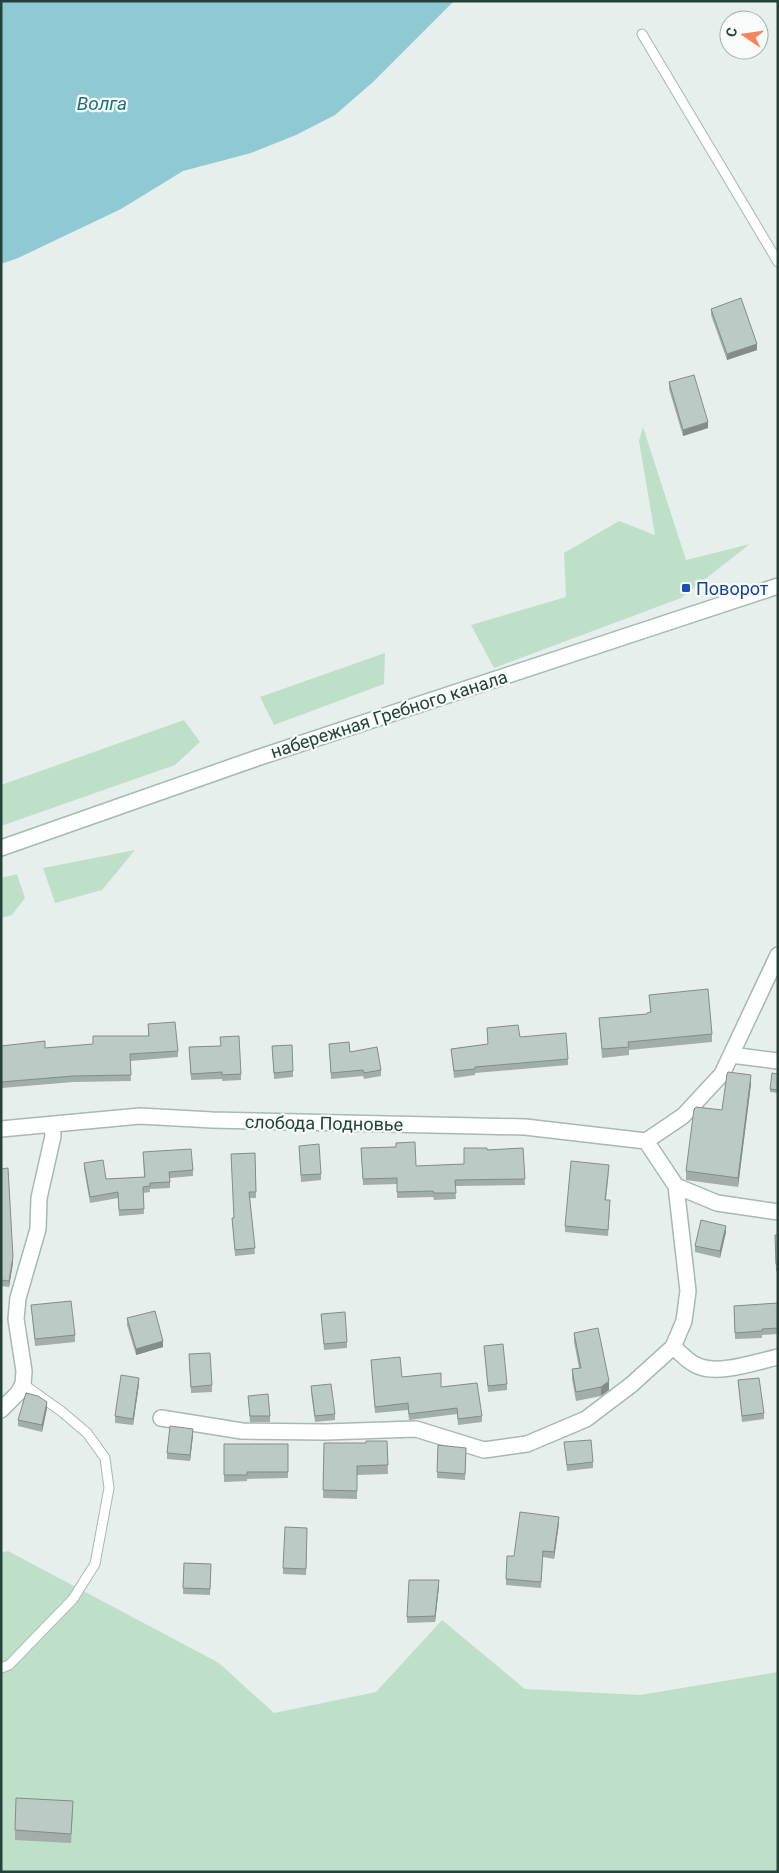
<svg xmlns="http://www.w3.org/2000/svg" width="779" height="1873" font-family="Roboto,sans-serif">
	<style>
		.green { fill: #bfe0c8 }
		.water { fill: #8ec9d4 }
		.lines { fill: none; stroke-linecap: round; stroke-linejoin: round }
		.lane-casing { stroke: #a8b8b2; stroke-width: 11 }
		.street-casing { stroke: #a8b8b2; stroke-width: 18 }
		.secondary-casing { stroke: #a4bbb3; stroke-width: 18 }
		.lane { stroke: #fff; stroke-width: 9 }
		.street { stroke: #fff; stroke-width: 15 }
		.secondary { stroke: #fff; stroke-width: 15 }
		.wall { fill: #a1aea9 }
		.shaded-wall { fill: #838d89 }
		.building { fill: #bbcac4; stroke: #838d89 }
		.transit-dot { fill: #1a4fb4; stroke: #f7fbf9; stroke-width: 2 }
		.labels { text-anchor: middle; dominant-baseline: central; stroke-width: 4.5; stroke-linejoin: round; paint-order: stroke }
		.transit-label { font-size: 18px; fill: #164399; stroke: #f7fbf9; text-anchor: start }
		.street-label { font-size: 18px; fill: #24423a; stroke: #f7fbf9 }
		.water-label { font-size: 19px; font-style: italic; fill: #1c6f80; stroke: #f7fbf9 }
	</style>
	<rect width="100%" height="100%" fill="#e6efeb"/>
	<path class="green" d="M643 427 686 560 750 544 681 598 494 668 471 625 566 597 564 553 619 521 655 535 639 441Z
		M385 653 384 684 274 725 260 697Z
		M184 720 200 742 175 765 1 826V785Z
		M135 850 102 890 55 903 43 868Z
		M17 874 25 898 12 915 1 918V878Z
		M8 1551 219 1663 274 1713 376 1692 442 1620 525 1689 640 1695 778 1672V1872H1V1553Z"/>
	<path class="water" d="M1 1H454L373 82 335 115 296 135 251 153 183 171 121 209 18 258 1 264Z"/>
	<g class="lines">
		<g class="lane-casing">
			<path id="lane" d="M642 34 778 262
				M1 1668 9 1665 73 1599 95 1564 109 1488 105 1458 87 1433 61 1411 23 1384"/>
		</g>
		<g class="street-casing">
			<path id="street" d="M731 1055 778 1061
				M1 1129 140 1116 212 1120 525 1127 646 1141 683 1116 722 1074 778 955
				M646 1141 676 1186 717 1203 778 1212
				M673 1347C680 1352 686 1360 694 1364 715 1377 755 1362 778 1357
				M1 1410 18 1393 23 1384 24 1371 16 1319 18 1298 38 1229 39 1198 53 1136 52 1124
				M161 1418 242 1431 326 1432 416 1429 484 1450 527 1444 586 1419 631 1385 673 1347 684 1321 688 1291 676 1186"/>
		</g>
		<g class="secondary-casing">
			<path id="secondary" d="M1 848 260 757 778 586"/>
		</g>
		<use href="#lane" class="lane"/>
		<use href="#street" class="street"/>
		<use href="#secondary" class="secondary"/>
	</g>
	<path class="wall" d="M711 309 757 350 727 360 711 315Z
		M669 382 708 428 683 436 669 389Z
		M649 995 712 1034V1042L629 1050V1055L602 1058 599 1018 647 1014 650 1012Z
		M148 1024 178 1051V1057L130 1061 131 1081 73 1082 2 1088 1 1091V1046L45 1048 93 1044 148 1036Z
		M487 1028 520 1037 568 1059V1065L475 1073V1075L454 1078 451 1049 488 1044Z
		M329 1044 350 1052 381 1070V1076L364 1079 363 1076 331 1079Z
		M220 1046 241 1074V1080L222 1081V1079L191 1080 189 1047Z
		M272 1046 293 1071V1077L274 1079Z
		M778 1074V1093L770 1092V1089Z
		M751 1084 738 1187 686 1180V1171L722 1110Z
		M299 1146 321 1174V1180L301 1182Z
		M361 1148 416 1166 464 1164 487 1150 523 1148 525 1185 455 1186 456 1199 434 1200 433 1197 397 1198V1184L363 1185Z
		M143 1152 193 1170V1176L170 1178V1188L150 1189V1192L143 1193 144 1214 119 1216 118 1198 90 1203 84 1169V1163L106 1179 144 1177Z
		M255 1153 256 1198H250L255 1254 235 1256 232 1218H234Z
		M1 1169 13 1263 9 1287 1 1286Z
		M609 1171 606 1200 610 1206 608 1236 565 1232V1226Z
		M726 1232 720 1258 695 1252V1246Z
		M775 1235H778V1271H776Z
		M778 1303V1334L762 1335V1338L735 1339 734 1306Z
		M31 1305 75 1335V1342L35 1346Z
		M321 1314 347 1342V1348L324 1350Z
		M127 1318 163 1347 136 1355 127 1325Z
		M574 1333 609 1390 601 1396 576 1401 572 1379V1369L579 1368 574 1342Z
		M484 1346 507 1384V1390L488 1392Z
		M189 1360 212 1385V1392L191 1393Z
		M371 1360 402 1377 441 1387 482 1416V1422L458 1425 457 1414 409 1420 408 1410 375 1413Z
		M738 1380 764 1413V1419L742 1422Z
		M139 1384 133 1425 115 1423V1416Z
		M311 1386 335 1414V1420L315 1422 311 1392Z
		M248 1396 270 1416V1422H250Z
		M47 1408 42 1432 18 1426V1420Z
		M193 1435 190 1461 167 1459V1453Z
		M387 1441 388 1474 357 1475V1499L323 1498 324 1443H366Z
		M564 1442 593 1462V1468L567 1471Z
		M224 1444H288V1478L247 1479V1481L224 1482Z
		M466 1454 465 1480 437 1478V1472Z
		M559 1523 554 1559 543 1557 541 1588 506 1585V1579L514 1556Z
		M307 1528 306 1575 283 1574V1568Z
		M184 1563 211 1564 210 1595 183 1594Z
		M439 1586 435 1622 407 1623V1617Z
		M73 1810 71 1843 15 1840V1830Z"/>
	<path class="shaded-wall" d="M757 344V350L727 360V354Z
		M708 422V428L683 436V430Z
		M751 1075V1084L738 1187V1178Z
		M726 1226V1232L720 1258V1251Z
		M13 1257V1263L9 1287V1281Z
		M163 1341V1347L136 1355V1349Z
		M139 1378V1384L133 1425V1419Z
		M609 1381V1390L601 1396V1387Z
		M47 1402V1408L42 1432V1425Z
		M193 1429V1435L190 1461V1455Z
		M559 1517V1523L554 1559V1552Z
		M439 1580V1586L435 1622V1616Z"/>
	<path class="building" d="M741 298 757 344 727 354 711 309Z
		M694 375 708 422 683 430 669 382Z
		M708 989 712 1034 628 1042 629 1047 602 1049 599 1018 647 1014V1013L651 1012 649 995Z
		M175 1022 178 1051 130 1054 131 1075 73 1076 1 1082V1084V1046L45 1041V1048L93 1044V1036H149L148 1024Z
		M518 1025 520 1037 566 1033 568 1059 475 1067V1069L454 1071 451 1049 488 1044 487 1028Z
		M239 1036 241 1074 222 1075V1072L191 1074 189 1047 221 1046 220 1037Z
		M349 1042 350 1052 377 1047 381 1070 364 1073 363 1070 331 1073 329 1044Z
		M292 1045 293 1071 274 1073 272 1046Z
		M728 1072 751 1075 738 1178 686 1171 694 1109 696 1107 722 1110 727 1074Z
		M772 1073 778 1074V1090L770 1089Z
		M415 1142 416 1166 464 1164V1148H487V1150L523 1148 525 1179 455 1180 456 1193H434L433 1191 397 1192V1178L363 1179 361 1148 396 1147V1143Z
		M319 1144 321 1174 301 1175 299 1146Z
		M191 1149 193 1170 169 1172 170 1182 150 1183V1186L143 1187 144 1209 119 1210 118 1192 90 1197 84 1163 103 1160 106 1179 145 1177 143 1152Z
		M255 1153 256 1192H249L255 1248 235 1250 232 1218H234L231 1154Z
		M571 1161 609 1165 605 1200H610L608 1230 565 1226Z
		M8 1168 13 1257 9 1281 1 1280V1169Z
		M701 1220 726 1226 720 1251 695 1246Z
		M775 1235H778V1264H776Z
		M71 1301 75 1335 35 1339 31 1305Z
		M778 1303V1328L762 1329V1331L735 1333 734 1306Z
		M155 1311 163 1341 136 1349 127 1318Z
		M345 1312 347 1342 324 1344 321 1314Z
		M598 1328 609 1381 601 1387 576 1392 572 1369 581 1368 574 1333Z
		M503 1344 507 1384 488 1386 484 1346Z
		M210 1353 212 1385 191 1387 189 1354Z
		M400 1357 402 1377 441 1373V1387L477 1383 482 1416 458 1419 457 1408 409 1414 408 1403 375 1407 371 1360Z
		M121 1375 139 1378 133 1419 115 1416Z
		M759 1378 764 1413 742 1416 738 1380Z
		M331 1384 335 1414 315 1416 311 1386Z
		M26 1393 38 1396 47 1402 42 1425 18 1420Z
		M268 1394 270 1416H250L248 1396Z
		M170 1426 193 1429 190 1455 167 1453Z
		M591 1440 593 1462 567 1465 564 1442Z
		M366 1441H387L388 1465 357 1466V1491L323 1490 324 1443H366Z
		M224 1444H288V1472H247V1475H224Z
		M438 1445 466 1448 465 1474 437 1472Z
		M520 1512 559 1517 554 1552 543 1551 541 1582 506 1579 507 1556H514Z
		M285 1527 307 1528 306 1569 283 1568Z
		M184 1563 211 1564 210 1589 183 1588Z
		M409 1580H439L435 1616 407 1617Z
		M16 1798 73 1801 71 1834 15 1830Z"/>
	<rect class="transit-dot" x="681" y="583" width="10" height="10" rx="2.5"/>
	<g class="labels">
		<g class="transit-label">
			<text x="696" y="588">Поворот</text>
		</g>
		<g class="street-label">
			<text transform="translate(389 714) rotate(-18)">набережная Гребного канала</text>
			<text transform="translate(324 1123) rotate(1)">слобода Подновье</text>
		</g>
		<g class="water-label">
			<text x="102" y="103">Волга</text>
		</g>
	</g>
	<rect width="779" height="1873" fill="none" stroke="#24423a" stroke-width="5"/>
	<g transform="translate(744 35) rotate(283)"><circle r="24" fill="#f7fbf9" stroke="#a3b1ad"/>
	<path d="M0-4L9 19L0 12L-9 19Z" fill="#f4845f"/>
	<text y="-8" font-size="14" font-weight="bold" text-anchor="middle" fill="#24423a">С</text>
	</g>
</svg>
